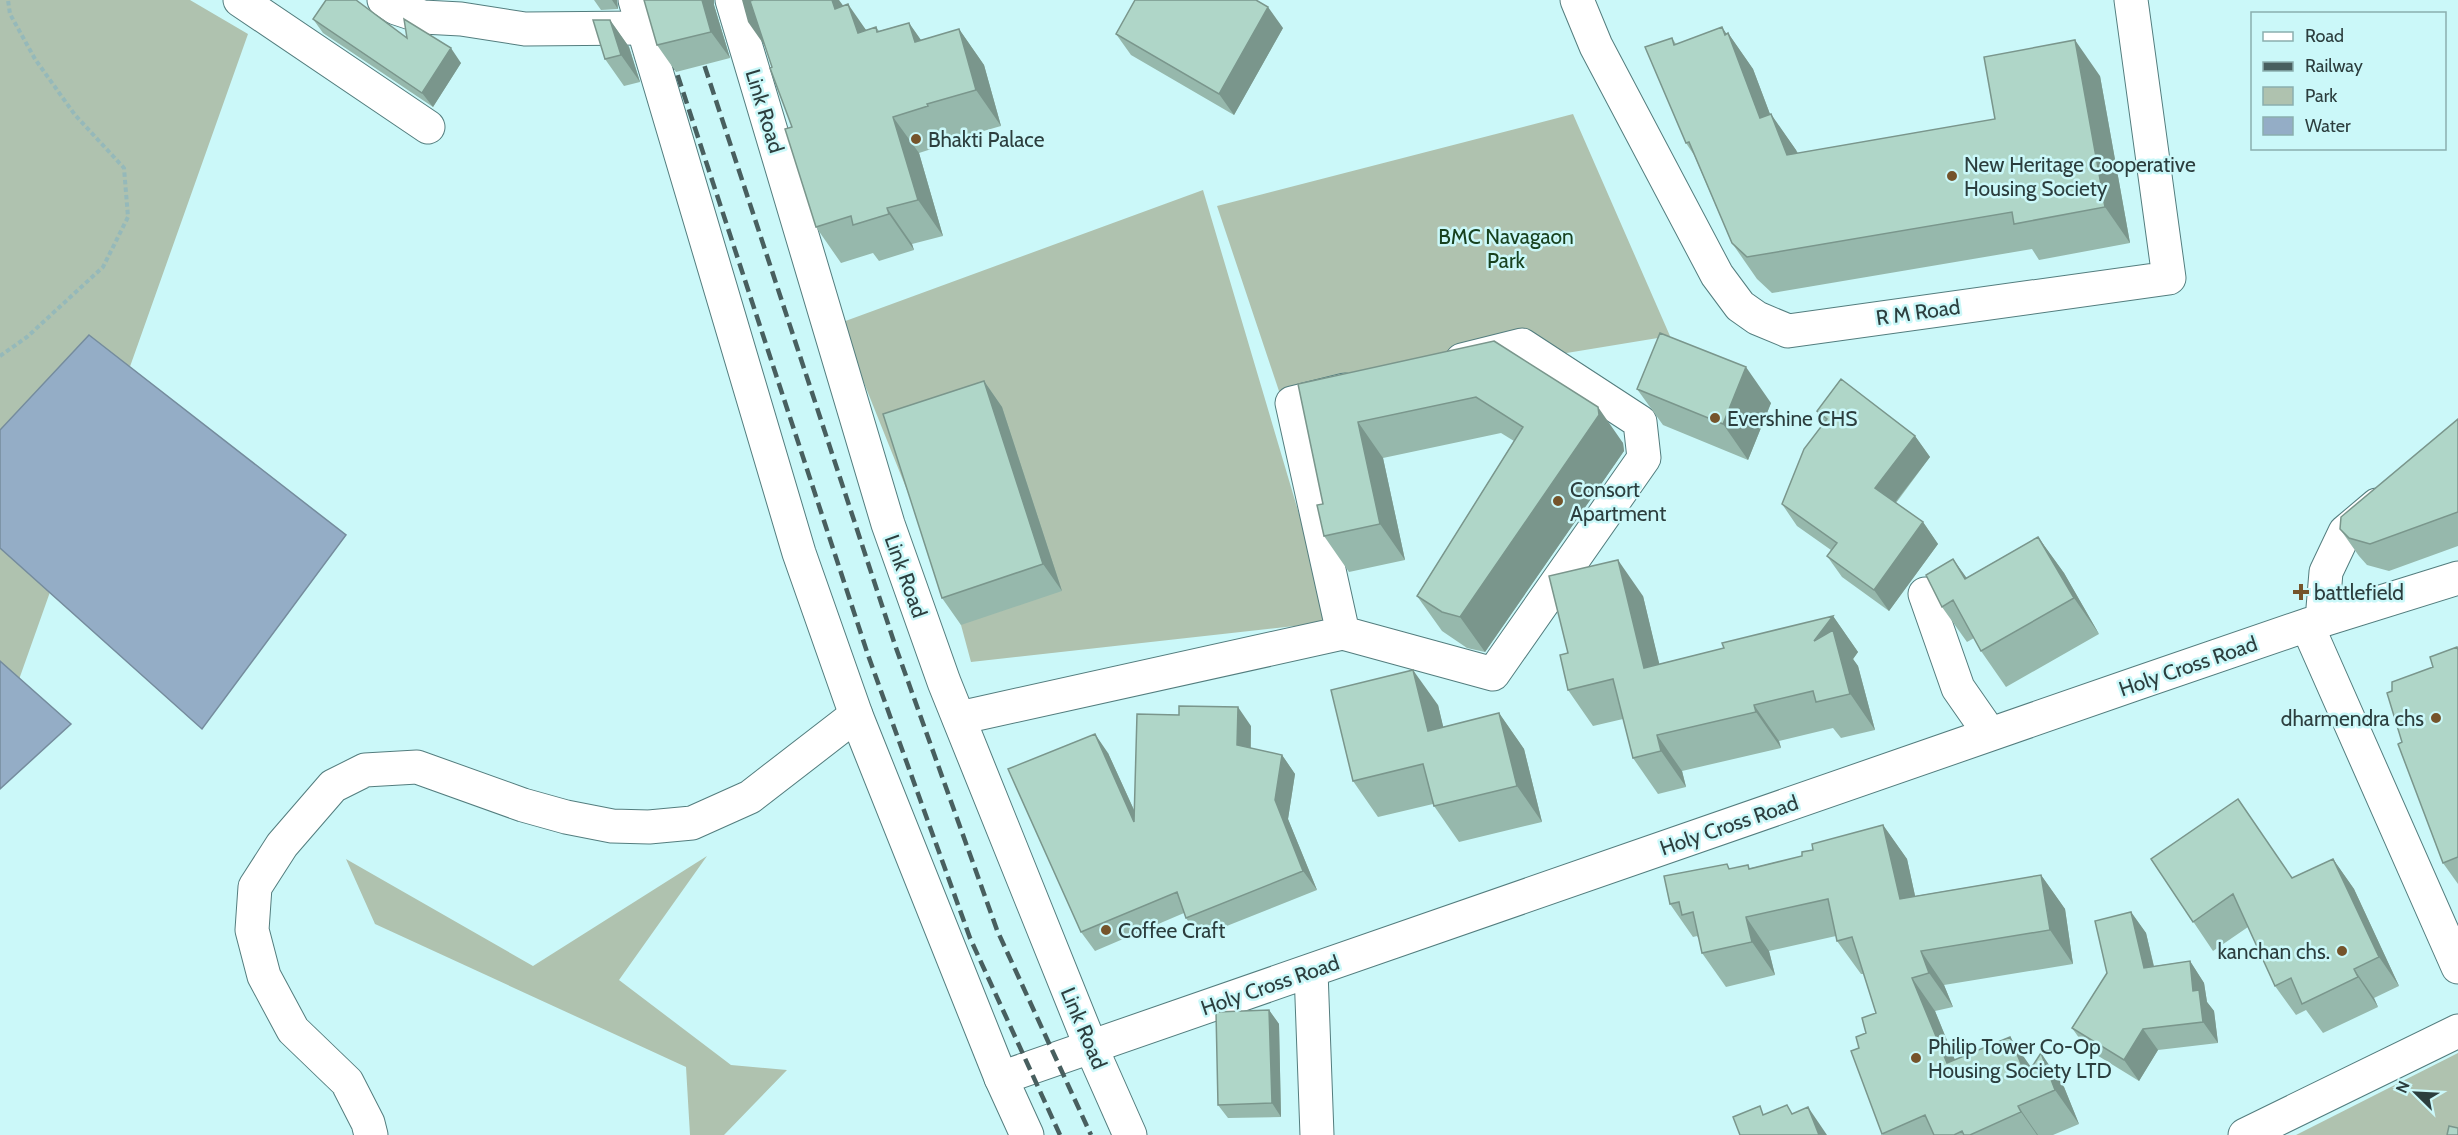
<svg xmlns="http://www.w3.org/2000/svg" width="2458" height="1135" font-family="Cabin,sans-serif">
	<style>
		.green { fill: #afc2af }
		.water { fill: #94adc6; stroke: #758c9d; stroke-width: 1.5 }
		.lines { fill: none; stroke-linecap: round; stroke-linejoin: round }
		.minor-casing { stroke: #537d7e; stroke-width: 35 }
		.major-casing { stroke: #537d7e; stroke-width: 35 }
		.path { stroke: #95b9ba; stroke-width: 4; stroke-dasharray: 4.5 3; stroke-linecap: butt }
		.minor { stroke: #fff; stroke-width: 33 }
		.major { stroke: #fff; stroke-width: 33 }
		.rail { stroke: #485f5f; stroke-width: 4.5; stroke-dasharray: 12 6; stroke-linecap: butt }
		.wall { fill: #96b8ac }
		.shaded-wall { fill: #7a968c }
		.building { fill: #afd6c8; stroke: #7a968c; stroke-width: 1.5 }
		.poi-dot { fill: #75542b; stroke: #cbf8f9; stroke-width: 2 }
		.labels { text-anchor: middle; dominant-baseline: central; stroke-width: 5; stroke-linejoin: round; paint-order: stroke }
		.street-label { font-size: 21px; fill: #2c3e3e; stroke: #cbf8f9 }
		.poi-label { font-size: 21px; fill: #2c3e3e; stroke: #cbf8f9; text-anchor: start }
		.park-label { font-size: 21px; fill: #18411e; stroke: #cbf8f9 }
	</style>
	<rect width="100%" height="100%" fill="#cbf8f9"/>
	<path class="green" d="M0 0H190L248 34 0 733Z
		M1573 114 1670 336 1282 400 1217 206Z
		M1203 190 1331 622 971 662 961 625 840 323Z
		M707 856 619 980 731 1065 787 1070 724 1135H690L686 1067 375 924 346 859 533 966Z
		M2458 1053V1135H2296Z"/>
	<path class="water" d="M89 335 346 535 202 729 0 548V430Z
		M0 661 71 724 0 789Z"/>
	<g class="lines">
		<g class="minor-casing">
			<path id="minor" d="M240 0 428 127
				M384 0 396 8 423 17 461 19 525 29 643 28
				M1577 0 1596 46 1717 275 1740 306 1757 318 1788 331 2169 278 2131 0
				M1925 594 1958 688 1990 734
				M2322 620 2326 572 2345 532 2377 505
				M2307 625 2458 967
				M1343 633 1292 403 1345 390
				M959 718 1343 633 1493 674 1644 458 1640 422 1522 345 1462 360
				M1311 971 1317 1135
				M1001 1078 2138 683 2307 625 2458 578
				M371 1135 368 1123 347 1082 293 1030 264 976 252 930 255 887 282 845 333 786 365 770 417 767 523 805 566 817 612 826 649 827 692 823 750 797 856 715
				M2245 1135 2458 1031"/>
		</g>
		<g class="major-casing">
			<path id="major" d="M635 0 799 553 856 715 1001 1078 1027 1135
				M732 0 888 524 944 682 1091 1047 1130 1135"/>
		</g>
		<path class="path" d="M0 356 27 337 103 267 128 217 124 168 75 115 35 59 10 14 8 0"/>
		<use href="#minor" class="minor"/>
		<use href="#major" class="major"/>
		<path class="rail" d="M699 49 895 645 997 930 1091 1135
			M672 58 868 655 970 938 1060 1135"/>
	</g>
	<path class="wall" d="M594 0H617L618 9 601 10Z
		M714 5 730 58 676 72 657 45Z
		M843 6 866 30 876 27 879 31 909 23 921 40 959 29 984 65 1001 126 952 140 953 142 919 153 943 236 912 244 914 250 879 261 873 253 841 263 816 227 792 127 766 47Z
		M313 19 407 38 461 63 433 107 323 33Z
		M610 20 629 47 640 82 624 86 605 59Z
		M1283 28 1234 115 1131 55 1116 34Z
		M1728 33 1753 69 1770 114 1796 150 1798 153 1995 119 2100 76 2130 243 2039 260 2032 249 1772 293 1757 279 1732 243 1694 155 1686 143 1672 38 1676 44Z
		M1494 341 1623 443 1624 451 1485 652 1467 648 1442 631 1417 596 1514 441 1501 433 1383 458 1405 560 1349 572 1324 536 1323 504 1298 384Z
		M984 381 1002 407 1062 591 961 625 942 598Z
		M1637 389 1771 403 1748 460 1663 425Z
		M1817 411 1915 436 1930 457 1896 503 1923 522 1938 544 1889 611 1842 577 1827 556 1831 550 1797 526 1782 504 1824 422Z
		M2458 419V546L2389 571 2367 565 2359 556 2340 529Z
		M2038 537 2064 573 2099 634 2006 687 1981 651 1974 638 1967 642 1942 607 1953 559 1966 578Z
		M1643 596 1659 664 1724 648 1833 616 1858 652 1853 659 1858 666 1875 730 1841 738 1833 728 1779 741 1781 748 1682 771 1686 787 1658 794 1633 758 1623 719 1593 726 1568 690V653Z
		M2457 647 2458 648V884L2443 863 2402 742 2433 667Z
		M1438 705 1443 727 1499 713 1524 749 1542 822 1459 842 1434 806 1433 804 1378 817 1353 781Z
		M1251 726V748L1282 755 1295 774 1288 819 1317 890 1199 937 1186 918 1184 913 1095 951 1081 932 1108 753 1135 812Z
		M1883 825 1907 859 1915 896 2041 875 2065 909 2073 964 1944 985 1953 1007 1935 1011 1955 1060 2032 1068 2064 1087 2079 1124 2053 1135H1883L1851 1051 1859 1048 1876 1013 1864 974H1861L1837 941 1836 936 1769 951 1775 975 1726 987 1702 953 1699 939 1697 936 1693 937 1670 904 1731 869 1751 868 1802 856 1813 850Z
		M2151 859 2293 878 2333 859 2354 889 2399 986 2374 998 2378 1007 2323 1033 2306 1010 2296 1015 2275 986 2248 927 2213 951Z
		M2131 912 2146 933 2154 966 2190 961 2204 983 2207 1002 2214 1011 2218 1043 2158 1050 2139 1081 2087 1049 2072 1028 2107 973Z
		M1269 1010 1279 1024 1281 1117 1228 1118 1218 1105Z"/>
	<path class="shaded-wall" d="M612 0H617L618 9Z
		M702 0H714V5L730 58 711 32Z
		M742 0H753L767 49 748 22Z
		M832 0H839L850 15 835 9Z
		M848 4 873 40 858 33Z
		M1268 7 1283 28 1234 115 1219 94Z
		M610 20 629 47 640 82 621 55Z
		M909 23 934 59 915 42Z
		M1722 27 1730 39 1728 33 1753 69 1785 154 1760 118Z
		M959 29 984 65 1001 126 976 90Z
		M2075 40 2100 76 2130 243 2105 207Z
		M451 48 461 63 433 107 422 93Z
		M1771 114 1796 150 1812 191 1787 155Z
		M893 117 919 153 943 236 918 200Z
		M887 208 912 244 914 250 889 214Z
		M1746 367 1771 403 1748 460 1723 424Z
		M984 381 1002 407 1062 591 1043 564Z
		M1598 407 1623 443 1624 451 1485 652 1460 617Z
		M1358 422 1383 458 1405 560 1380 524Z
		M1915 436 1930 457 1890 509 1875 488Z
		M1923 522 1938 544 1889 611 1874 590Z
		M2038 537 2064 573 2099 634 2074 598Z
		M1953 559 1979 595 1965 579Z
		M1618 560 1643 596 1669 704 1644 668Z
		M1833 616 1858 652 1853 659 1858 666 1875 730 1814 641Z
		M1413 670 1438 705 1453 767 1428 731Z
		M1754 705 1779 741 1781 748 1756 712Z
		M1238 707 1251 726 1250 764 1237 745Z
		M1499 713 1524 749 1542 822 1517 786Z
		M1095 734 1108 753 1148 841 1134 822Z
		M1657 735 1682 771 1686 787 1661 751Z
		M1282 755 1295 774 1288 819 1317 890 1303 871 1275 800Z
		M1883 825 1907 859 1923 932 1900 899Z
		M2333 859 2354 889 2399 986 2379 957Z
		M2041 875 2065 909 2073 964 2050 930Z
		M2131 912 2146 933 2159 989 2144 968Z
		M1746 917 1769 951 1775 975 1752 942Z
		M1921 951 1944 985 1953 1007 1929 973Z
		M2190 961 2204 983 2207 1002 2214 1011 2218 1043 2203 1022 2193 991Z
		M2354 969 2374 998 2378 1007 2358 977Z
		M1912 978 1935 1011 1970 1097 1947 1063Z
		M1269 1010 1279 1024 1281 1117 1272 1103Z
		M2143 1029 2158 1050 2139 1081 2124 1060Z
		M2010 1037 2033 1070 2026 1076Z
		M2041 1053 2064 1087 2079 1124 2055 1090Z
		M2018 1106 2038 1135H2037L2021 1112Z
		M1808 1107 1827 1135H1819Z"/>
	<path class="building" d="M326 0H356L407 38 404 19 451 48 422 93 313 19Z
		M644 0H702L711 32 657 45Z
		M753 0H832L835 9 848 4 858 33 876 27 877 32 909 23 915 42 959 29 976 90 927 104 928 106 893 117 918 200 887 208 889 214 853 225 851 216 816 227 785 129 792 127 770 68 772 67 750 1Z
		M1135 0H1256L1268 7 1219 94 1116 34Z
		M593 20H610L621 55 605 59Z
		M1722 27 1725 35 1728 33 1760 118 1771 114 1787 155 1995 119 1984 57 2075 40 2105 207 2014 224 2012 212 1747 257 1732 243 1689 142 1686 143 1645 47 1672 38 1674 45Z
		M1660 333 1746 367 1723 424 1637 389Z
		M1494 341 1598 407 1599 415 1460 617 1442 612 1417 596 1523 427 1476 397 1358 422 1380 524 1324 536 1317 505 1323 504 1298 384Z
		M1841 379 1915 436 1875 488 1923 522 1874 590 1827 556 1837 543 1782 504 1804 449 1827 419 1817 411Z
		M984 381 1043 564 942 598 883 414Z
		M2458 419V512L2370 544 2349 538 2340 529 2341 517Z
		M2038 537 2074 598 1981 651 1953 600 1942 607 1926 575 1953 559 1965 579Z
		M1618 560 1644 668 1724 648 1722 643 1833 616 1814 641 1833 630 1850 694 1816 702 1813 691 1754 705 1756 712 1657 735 1661 751 1633 758 1613 679 1568 690 1560 655 1568 653 1549 576Z
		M2457 647 2458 650V857L2443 863 2398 744 2402 742 2387 693 2392 691V682L2433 667 2430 657Z
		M1413 670 1428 731 1499 713 1517 786 1434 806 1423 764 1353 781 1331 690Z
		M1179 706 1238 707 1237 745 1282 755 1275 800 1303 871 1186 918 1177 892 1081 932 1008 769 1095 734 1134 822 1137 714 1179 715Z
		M2238 799 2292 878 2333 859 2379 957 2354 969 2358 977 2302 1004 2291 978 2275 986 2233 894 2193 922 2151 859Z
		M1883 825 1900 899 2041 875 2050 930 1921 951 1929 973 1912 978 1947 1063 2010 1037 2026 1076 2041 1053 2055 1090 2018 1106 2021 1112 1970 1135H1964L1962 1131 1954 1135H1934L1925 1115 1882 1134 1851 1051 1859 1048 1856 1037 1866 1033 1862 1018 1876 1013 1852 937 1837 941 1828 899 1746 917 1752 942 1702 953 1693 912 1682 915 1679 902 1670 904 1664 876 1727 864 1729 869 1748 865 1749 869 1802 856V852L1813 850 1812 844Z
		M2131 912 2144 968 2190 961 2193 991 2199 990 2203 1022 2143 1029 2124 1060 2072 1028 2107 973 2095 921Z
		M1269 1010 1272 1103 1218 1105 1216 1012Z
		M1787 1105 1792 1114 1808 1107 1819 1135H1740L1733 1117 1760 1106 1763 1115Z
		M2449 1126 2458 1128V1135H2447Z"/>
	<g class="poi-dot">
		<circle cx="916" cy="139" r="6"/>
		<circle cx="1952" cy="176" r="6"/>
		<circle cx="1715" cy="418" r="6"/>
		<circle cx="1558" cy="501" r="6"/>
		<path d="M2298 583h6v6h6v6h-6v6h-6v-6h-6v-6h6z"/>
		<circle cx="2436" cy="718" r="6"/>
		<circle cx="1106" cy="930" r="6"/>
		<circle cx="2342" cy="951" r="6"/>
		<circle cx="1916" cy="1058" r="6"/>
	</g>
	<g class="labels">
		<g class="street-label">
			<text transform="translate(765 111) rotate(73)">Link Road</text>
			<text transform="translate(1918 312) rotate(-8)">R M Road</text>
			<text transform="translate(906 576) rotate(70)">Link Road</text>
			<text transform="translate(2188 666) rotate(-19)">Holy Cross Road</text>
			<text transform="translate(1729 825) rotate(-19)">Holy Cross Road</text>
			<text transform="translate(1270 985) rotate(-19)">Holy Cross Road</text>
			<text transform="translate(1084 1028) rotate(67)">Link Road</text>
		</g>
		<g class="poi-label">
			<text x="928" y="139">Bhakti Palace</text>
			<text x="1964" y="164">New Heritage Cooperative<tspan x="1964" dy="24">Housing Society</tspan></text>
			<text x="1727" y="418">Evershine CHS</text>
			<text x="1570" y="489">Consort<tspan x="1570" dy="24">Apartment</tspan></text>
			<text x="2314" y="592">battlefield</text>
			<text x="2424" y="718" text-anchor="end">dharmendra chs</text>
			<text x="1118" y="930">Coffee Craft</text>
			<text x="2330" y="951" text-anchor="end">kanchan chs.</text>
			<text x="1928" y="1046">Philip Tower Co-Op<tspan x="1928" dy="24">Housing Society LTD</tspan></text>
		</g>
		<g class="park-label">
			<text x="1506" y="236">BMC Navagaon<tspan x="1506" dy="24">Park</tspan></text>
		</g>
	</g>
	<rect x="2251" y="12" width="195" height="138" fill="#cbf8f9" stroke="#8baeae" stroke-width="1.5"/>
	<rect x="2263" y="32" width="30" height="9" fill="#ffffff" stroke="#8baeae" stroke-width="1.5"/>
	<text x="2305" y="42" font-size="18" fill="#2c3e3e">Road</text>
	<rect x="2263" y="62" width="30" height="9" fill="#485f5f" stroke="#8baeae" stroke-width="1.5"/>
	<text x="2305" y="72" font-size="18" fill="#2c3e3e">Railway</text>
	<rect x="2263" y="87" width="30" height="18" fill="#afc2af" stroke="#8baeae" stroke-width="1.5"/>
	<text x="2305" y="102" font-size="18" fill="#2c3e3e">Park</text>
	<rect x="2263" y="117" width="30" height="18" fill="#94adc6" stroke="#8baeae" stroke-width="1.5"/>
	<text x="2305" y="132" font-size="18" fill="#2c3e3e">Water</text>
	<g transform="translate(2416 1093) rotate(294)" stroke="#cbf8f9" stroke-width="4.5" paint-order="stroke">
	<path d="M0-4.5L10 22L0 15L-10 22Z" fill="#2c3e3e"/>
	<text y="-9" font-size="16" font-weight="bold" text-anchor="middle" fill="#2c3e3e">N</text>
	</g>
</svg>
